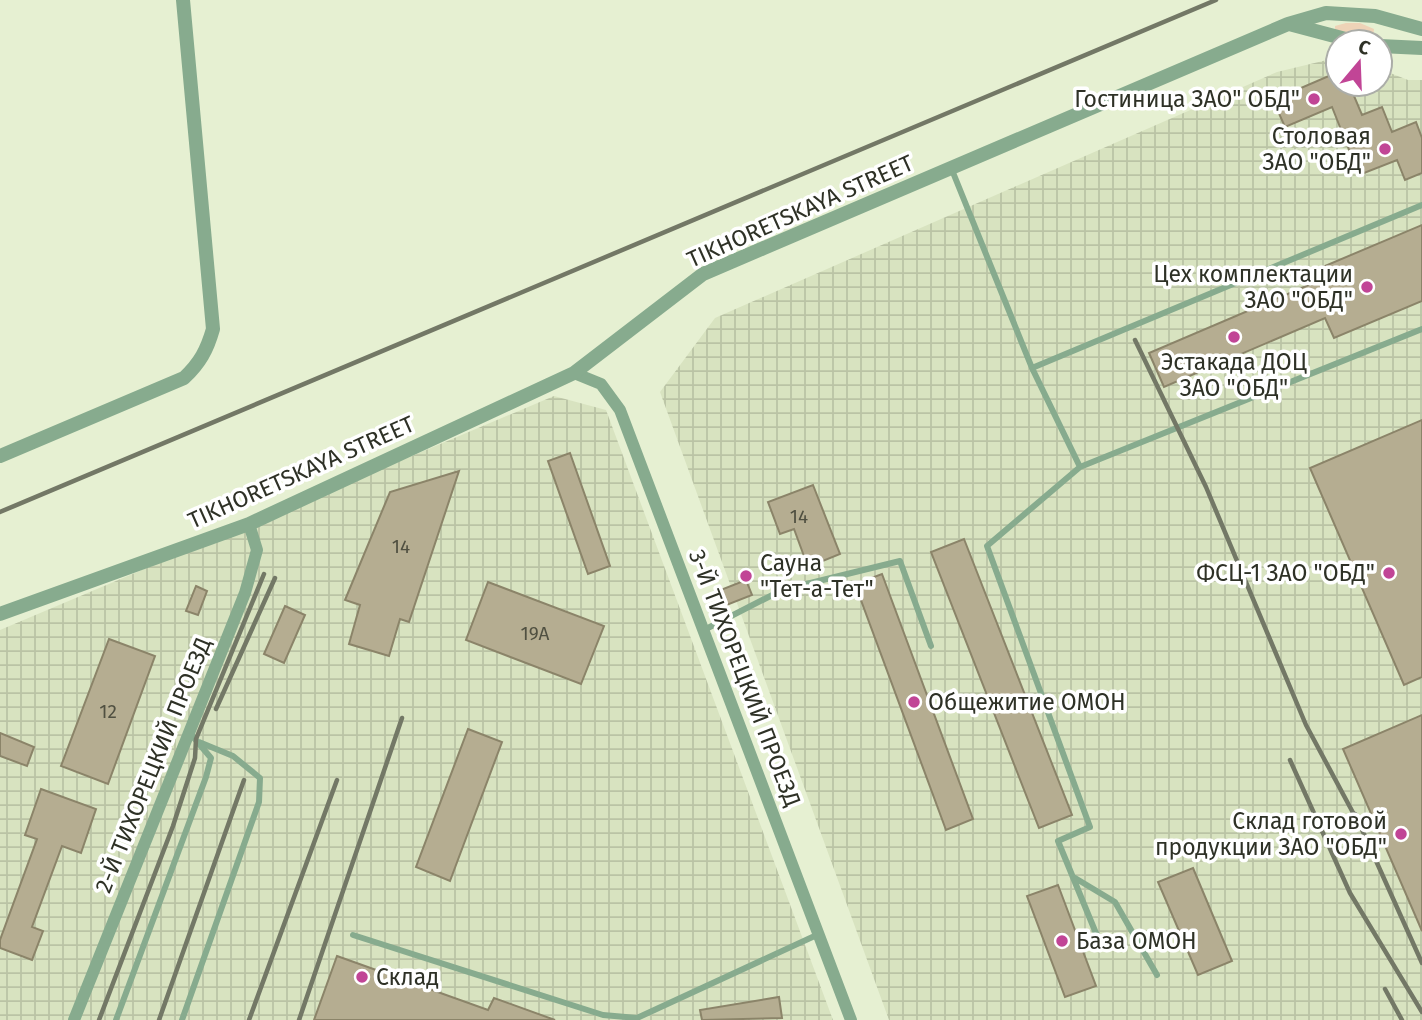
<svg xmlns="http://www.w3.org/2000/svg" width="1422" height="1020" font-family="'Fira Sans',sans-serif">
	<style>
		.industrial { fill: url(#industrial-grid) }
		.grass { fill: #eed3b7 }
		.building { fill: #b5ad91; stroke: #8b8469; stroke-width: 2 }
		.lines { fill: none; stroke-linecap: round; stroke-linejoin: round }
		.service { stroke: #87ab8e; stroke-width: 6 }
		.minor { stroke: #87ab8e; stroke-width: 12 }
		.tertiary { stroke: #87ab8e; stroke-width: 14 }
		.rail { stroke: #737866; stroke-width: 4.5 }
		.poi-dot { fill: #c14596; stroke: #fff; stroke-width: 2.5 }
		.labels { text-anchor: middle; dominant-baseline: central; stroke-width: 7; stroke-linejoin: round; paint-order: stroke }
		.number-label { font-size: 19px; fill: #505041 }
		.poi-label { font-size: 23px; fill: #2e3126; stroke: #fff; text-anchor: end }
		.street-label { font-size: 23px; fill: #2e3126; stroke: #fff }
	</style>
	<defs>
		<pattern id="industrial-grid" width="8" height="8" patternUnits="userSpaceOnUse" patternTransform="scale(1.75)"><rect width="8" height="8" fill="#d8e3c0"/><path d="M0 4h8M4 0v8" fill="none" stroke="#bac3a5"/></pattern>
	</defs>
	<rect width="100%" height="100%" fill="#e6f0d2"/>
	<path class="industrial" d="M1331 59 1338 61V84H1380V69L1408 80H1422V1020H889L660 392 715 318 1277 72Z
		M554 396 606 410 833 1020H0V630Z"/>
	<path class="grass" d="M1346 23H1360L1374 29 1373 37 1335 30V26Z"/>
	<path class="building" d="M1338 72V84H1349L1362 115 1382 107 1392 132 1416 122 1422 138V173L1405 180 1397 160 1359 175 1332 107 1285 127 1273 100Z
		M1422 225V301L1334 338 1325 318 1164 387 1149 353 1311 284 1306 274Z
		M1422 420V677L1404 685 1310 468Z
		M570 453 610 566 588 574 548 461Z
		M459 471 409 622 400 619 389 656 349 644 360 605 345 600 390 492Z
		M813 485 840 554 808 567 794 529 780 534 768 502Z
		M964 539 1072 815 1039 828 931 552Z
		M882 574 973 819 946 830 855 584Z
		M746 580 752 595 724 606 718 591Z
		M488 582 604 626 581 684 466 640Z
		M196 586 207 591 198 615 186 611Z
		M285 606 305 615 284 663 264 654Z
		M109 639 155 656 108 784 61 766Z
		M1422 715V931L1343 749Z
		M468 729 502 742 450 881 416 867Z
		M0 733 34 747 27 766 0 756Z
		M41 789 96 809 81 853 62 846 32 927 43 931 32 960 0 948V940L37 839 25 835Z
		M1193 868 1232 961 1198 975 1158 882Z
		M1058 885 1096 986 1065 997 1027 896Z
		M337 956 488 1010 494 998 555 1020H314Z
		M779 997 782 1018 702 1020 700 1010Z"/>
	<g class="lines">
		<path class="service" d="M952 170 1032 368 1080 467 987 546 1090 827 1058 841 1100 943
			M1032 368 1422 205
			M1080 467 1422 329
			M704 630 782 590 900 561 931 646
			M1075 878 1115 902 1157 975
			M353 935 603 1015 637 1018 819 934
			M116 1020 206 777 211 758 189 732
			M182 1020 259 802 260 778 233 756 199 742"/>
		<path class="minor" d="M574 373 601 384 620 410 851 1020
			M74 1020 245 593 257 550 249 524"/>
		<path class="tertiary" d="M1289 24 1357 42
			M1380 46 1422 48
			M0 456 184 378C200 363 207 350 213 329L183 0
			M0 614 249 524 574 373 703 274 1288 24 1326 13 1375 16 1422 29"/>
		<path class="rail" d="M1135 340 1206 487 1306 725 1358 822
			M0 512 1216 0
			M216 709 275 578
			M1290 760 1350 893 1422 1012
			M1355 814 1422 963
			M1385 989 1402 1020
			M99 1020 173 826 195 758 196 739 264 574
			M159 1020 244 780
			M249 1020 337 780
			M299 1020 402 718"/>
	</g>
	<g class="poi-dot">
		<circle cx="1314" cy="99" r="7"/>
		<circle cx="1385" cy="149" r="7"/>
		<circle cx="1367" cy="287" r="7"/>
		<circle cx="1234" cy="337" r="7"/>
		<circle cx="1389" cy="573" r="7"/>
		<circle cx="746" cy="576" r="7"/>
		<circle cx="914" cy="702" r="7"/>
		<circle cx="1401" cy="834" r="7"/>
		<circle cx="1062" cy="941" r="7"/>
		<circle cx="362" cy="977" r="7"/>
	</g>
	<g class="labels">
		<g class="number-label">
			<text x="799" y="516">14</text>
			<text x="401" y="546">14</text>
			<text x="535" y="633">19А</text>
			<text x="108" y="711">12</text>
		</g>
		<g class="poi-label">
			<text x="1300" y="99">Гостиница ЗАО" ОБД"</text>
			<text x="1371" y="136">Столовая<tspan x="1371" dy="26">ЗАО "ОБД"</tspan></text>
			<text x="1353" y="274">Цех комплектации<tspan x="1353" dy="26">ЗАО "ОБД"</tspan></text>
			<text x="1234" y="362" text-anchor="middle">Эстакада ДОЦ<tspan x="1234" dy="26">ЗАО "ОБД"</tspan></text>
			<text x="760" y="563" text-anchor="start">Сауна<tspan x="760" dy="26">"Тет-а-Тет"</tspan></text>
			<text x="1375" y="573">ФСЦ-1 ЗАО "ОБД"</text>
			<text x="928" y="702" text-anchor="start">Общежитие ОМОН</text>
			<text x="1387" y="821">Склад готовой<tspan x="1387" dy="26">продукции ЗАО "ОБД"</tspan></text>
			<text x="1076" y="941" text-anchor="start">База ОМОН</text>
			<text x="376" y="977" text-anchor="start">Склад</text>
		</g>
		<g class="street-label">
			<text transform="translate(800 211) rotate(-24)">TIKHORETSKAYA STREET</text>
			<text transform="translate(301 472) rotate(-24)">TIKHORETSKAYA STREET</text>
			<text transform="translate(745 678) rotate(69)">3-Й ТИХОРЕЦКИЙ ПРОЕЗД</text>
			<text transform="translate(153 765) rotate(-68)">2-Й ТИХОРЕЦКИЙ ПРОЕЗД</text>
		</g>
	</g>
	<g transform="translate(1359 63) rotate(19)"><circle r="33" fill="#ffffff" stroke="#abada8" stroke-width="2"/>
	<path d="M0-5L12 26L0 18L-12 26Z" fill="#c14596"/>
	<text y="-10" font-size="19" font-weight="bold" text-anchor="middle" fill="#2e3126">С</text>
	</g>
</svg>
